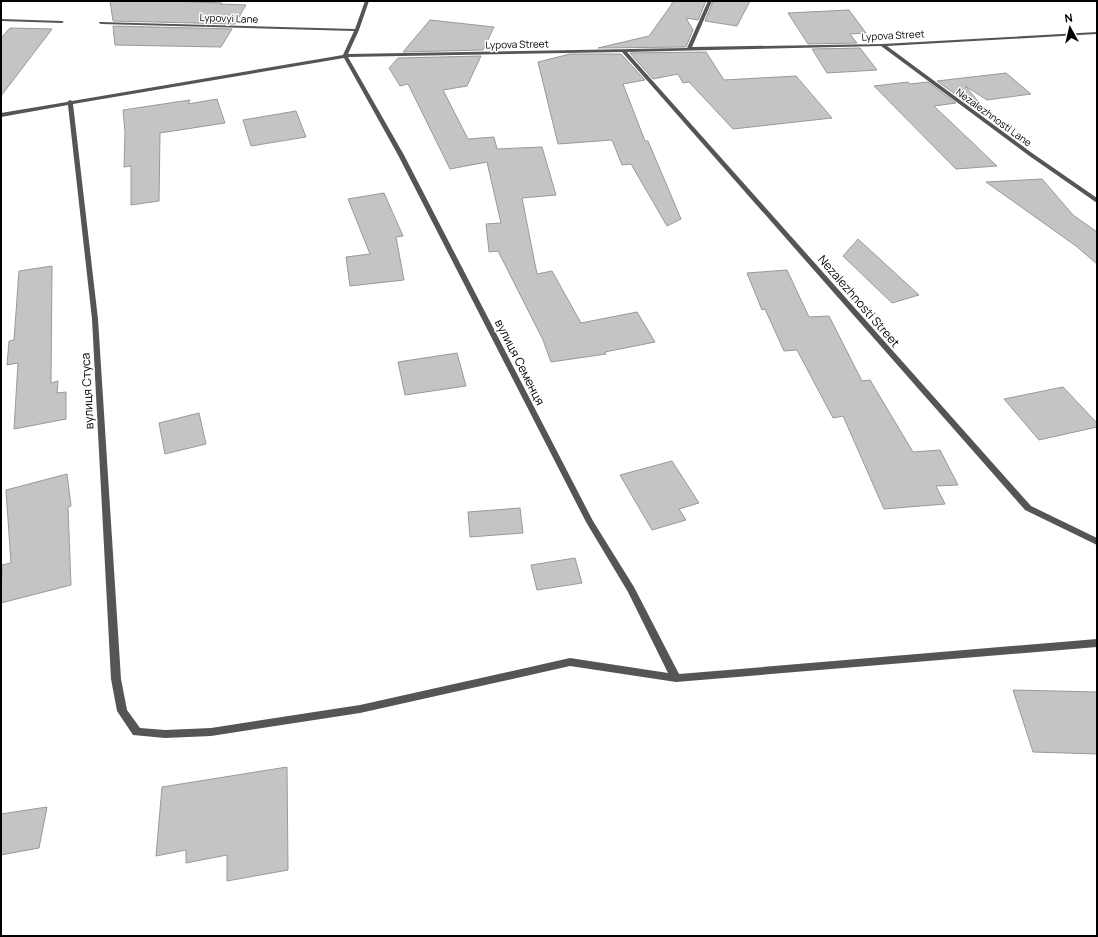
<svg xmlns="http://www.w3.org/2000/svg" width="1098" height="937" font-family="Manrope,sans-serif">
	<style>
		.building { fill: #c4c4c4; stroke: #999 }
		.lines { fill: none; stroke-linecap: round; stroke-linejoin: round }
		.minor { fill: #555; fill-rule: evenodd }
		.labels { text-anchor: middle; dominant-baseline: central; stroke-width: 3; stroke-linejoin: round; paint-order: stroke }
		.far-street-label { font-size: 10px; fill: #000; stroke: #fff }
		.street-label { font-size: 12px; fill: #000; stroke: #fff }
	</style>
	<rect width="100%" height="100%" fill="#fff"/>
	<path class="building" d="M110 1H170L222 3 221 4 246 5 235 24 113 21Z
		M672 1H706L698 20 686 18 693 30 686 47 598 48 649 36 672 4Z
		M713 1H750L737 26 705 21Z
		M849 10 866 33 850 34 857 43 808 44 788 13Z
		M430 20 494 27 483 50 403 52Z
		M113 26 232 29 221 47 115 45Z
		M10 28 52 29 1 96V38Z
		M860 48 877 70 827 73 812 49Z
		M706 52 724 80 796 76 832 118 733 129 689 82 683 83 678 74 653 79 630 53Z
		M570 54H621L645 80 623 84 645 141H648L681 219 667 226 631 164 622 165 612 140 558 144 538 62Z
		M481 56 467 86 443 90 468 139 494 137 497 149 542 147 556 195 522 198 537 274 552 271 581 323 637 312 655 342 605 352 606 354 551 362 543 340 498 251 489 252 486 224 501 223 487 162 450 169 408 84 400 86 389 68 398 58Z
		M1006 73 1031 94 987 100 965 86 978 101 966 102 937 81Z
		M908 82 910 84 928 82 956 103 934 106 997 166 956 169 874 86Z
		M217 99 225 123 160 133 159 201 131 205V166L124 167 125 132 123 110 190 100 188 104Z
		M296 111 306 137 251 146 243 120Z
		M1042 179 1073 215 1097 232V264L1076 246 986 182Z
		M384 193 403 236 396 237 404 280 350 286 346 257 370 254 348 199Z
		M858 239 919 295 892 303 843 256Z
		M52 266 51 383 58 381 57 393 66 392V419L14 429 18 363 7 365 9 341 14 340 19 271Z
		M787 270 809 317 829 316 862 381 870 380 913 452 940 450 958 485 936 486 945 504 884 509 843 416 833 418 797 350 784 351 765 309 762 310 747 273Z
		M457 353 466 386 405 395 398 362Z
		M1063 387 1097 423V427L1039 440 1004 399Z
		M199 413 206 444 165 454 159 423Z
		M672 461 699 503 679 509 686 520 652 530 620 475Z
		M67 474 71 506 68 507 71 585 1 603 2 565 11 563 6 490Z
		M520 508 523 533 470 537 468 512Z
		M575 558 582 583 537 590 531 565Z
		M1013 690 1097 692V754L1033 752Z
		M287 767 288 870 227 881V855L186 863V850L156 856 162 787Z
		M47 807 39 848 1 855V814Z"/>
	<g class="lines">
		<path class="minor" d="M365 1H369L359 30 348 54 687 48 708 1H712L692 47 882 44 1097 32V34L887 46 1032 153 1097 198V203L1028 155 881 46 627 52 1031 506 1097 538V545L1025 510 622 52 348 57 404 155 593 521 634 587 679 674 1097 639V647L676 682 570 666 360 713 211 736 165 738 133 735 117 711 111 679 92 319 68 105 1 117V113L67 102 70 100 72 101 343 55 354 31 101 24 99 23V22L355 29ZM344 58 398 155 586 522 628 592 668 673 570 658 360 705 211 728 165 730 140 728 127 710 121 679 98 319 73 104Z
			M1 19 62 21 64 22 62 23 1 21Z"/>
	</g>
	<g class="labels">
		<g class="far-street-label">
			<text transform="translate(229 18) rotate(2)">Lypovyi Lane</text>
			<text transform="translate(893 35) rotate(-3)">Lypova Street</text>
			<text transform="translate(517 44) rotate(-1)">Lypova Street</text>
			<text transform="translate(994 117) rotate(36)">Nezalezhnosti Lane</text>
		</g>
		<g class="street-label">
			<text transform="translate(859 301) rotate(49)">Nezalezhnosti Street</text>
			<text transform="translate(520 362) rotate(63)">вулиця Семенця</text>
			<text transform="translate(87 391) rotate(-93)">вулиця Стуса</text>
		</g>
	</g>
	<rect width="1098" height="937" fill="none" stroke="#000000" stroke-width="4"/>
	<g transform="translate(1070 28) rotate(352)" stroke="#ffffff" stroke-width="3" paint-order="stroke">
	<path d="M0-3L7 15L0 10L-7 15Z" fill="#000000"/>
	<text y="-6" font-size="11" font-weight="bold" text-anchor="middle" fill="#000000">N</text>
	</g>
</svg>
